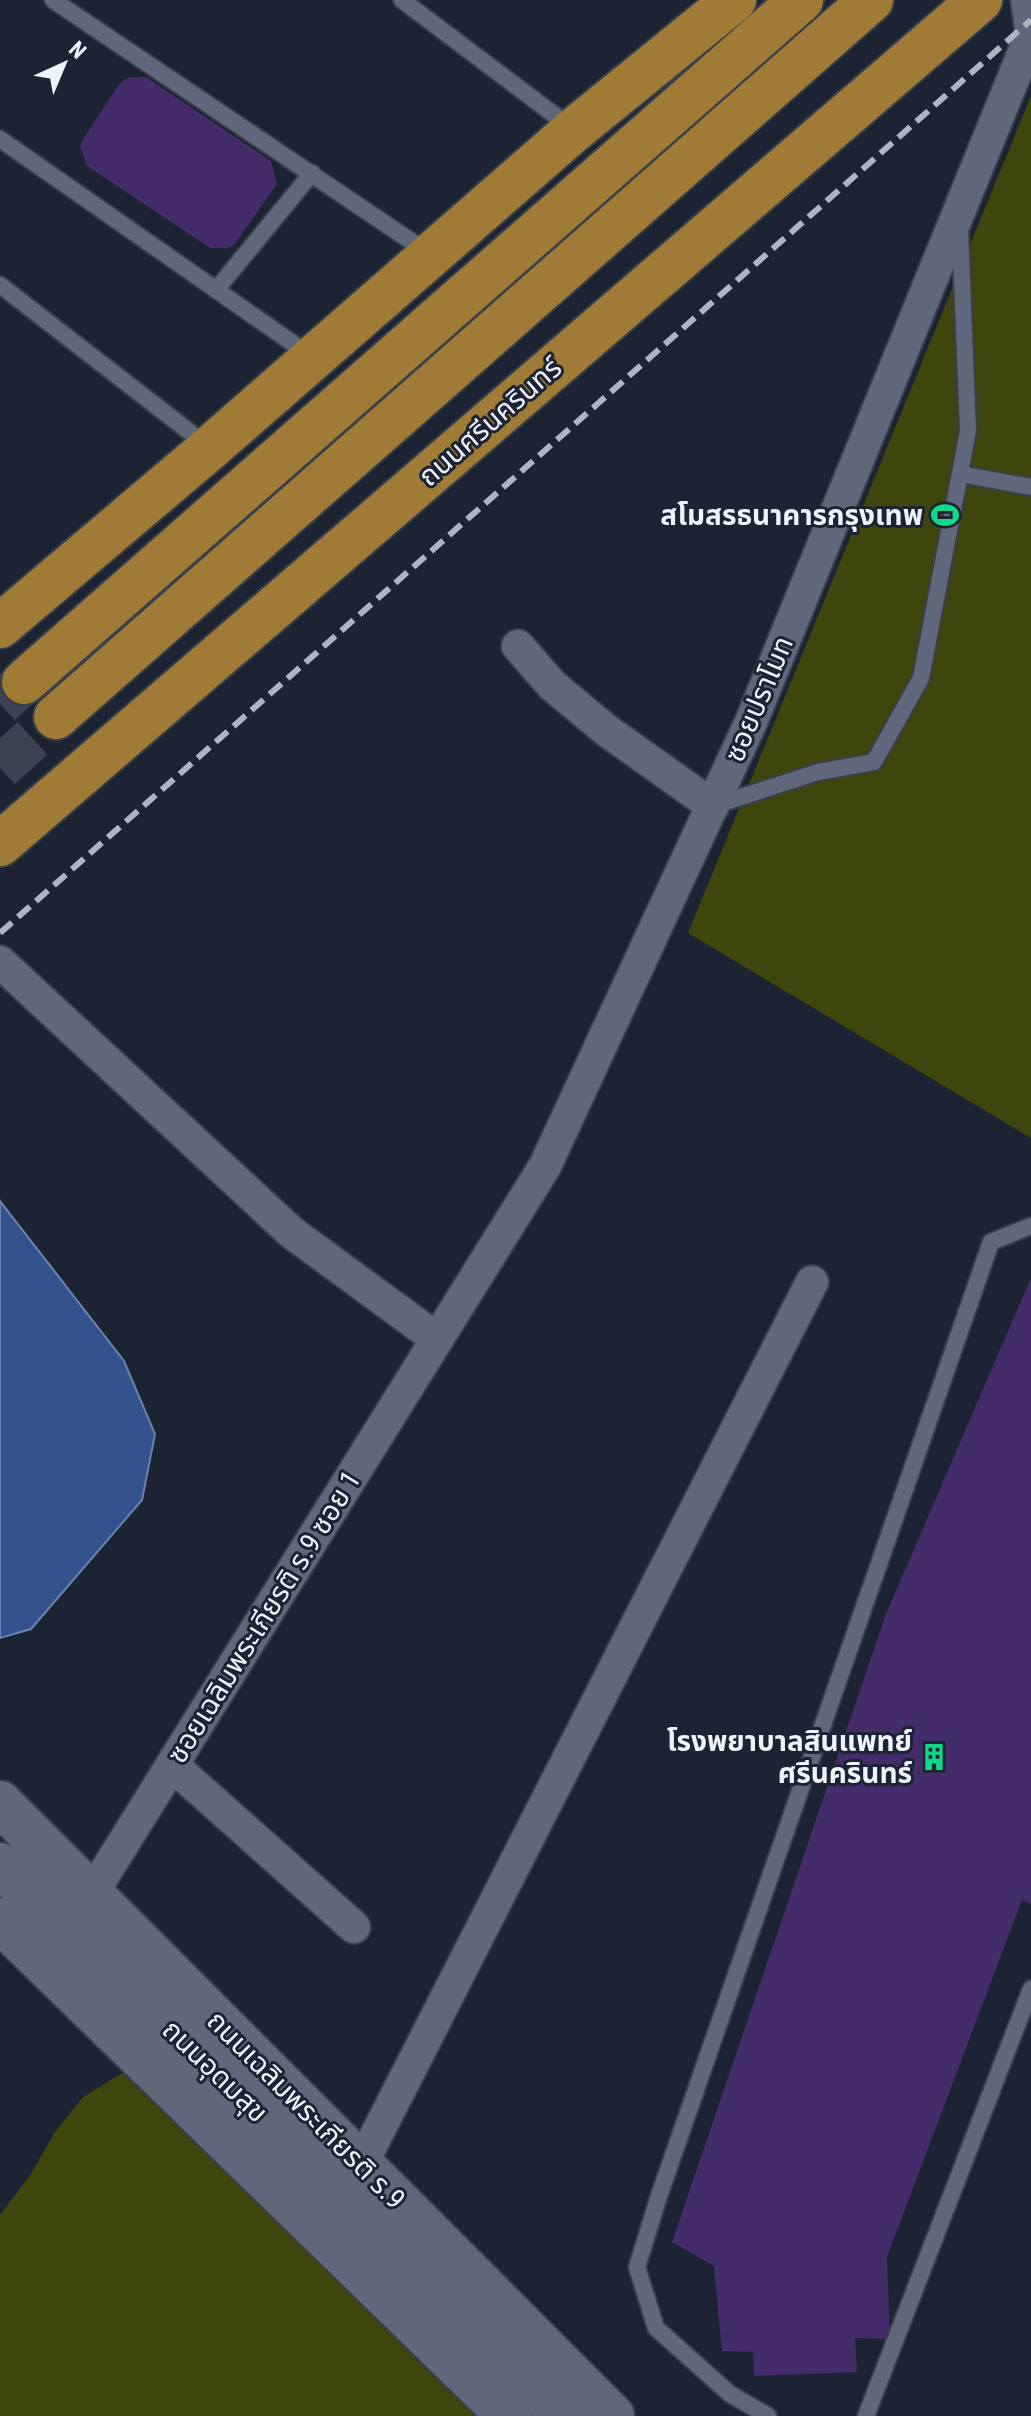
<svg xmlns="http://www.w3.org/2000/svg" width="1031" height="2416" font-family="'Roboto Condensed','Noto Sans Thai',sans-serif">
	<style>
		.green { fill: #3e460d }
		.water { fill: #32538d; stroke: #6a83af; stroke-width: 2 }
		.building { fill: #442c6a }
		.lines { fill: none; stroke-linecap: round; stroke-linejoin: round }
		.primary-tunnel { stroke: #3c4250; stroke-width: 44; stroke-dasharray: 44 22; stroke-linecap: butt }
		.service-casing { stroke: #393f4b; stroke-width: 20 }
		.minor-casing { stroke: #393f4b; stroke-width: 36 }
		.secondary-casing { stroke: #393f4b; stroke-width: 48 }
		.primary-casing { stroke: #393f4b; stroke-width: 48 }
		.service { stroke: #5f687a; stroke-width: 16 }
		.minor { stroke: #5f687a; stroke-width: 32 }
		.secondary { stroke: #5f687a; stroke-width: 44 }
		.primary { stroke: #9f7b36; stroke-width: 44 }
		.rail { stroke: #aeb4c0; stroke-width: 6; stroke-dasharray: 16 8; stroke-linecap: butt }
		.labels { text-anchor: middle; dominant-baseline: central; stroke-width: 6; stroke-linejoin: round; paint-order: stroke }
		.street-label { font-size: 28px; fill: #eef3fd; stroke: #1c2332 }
		.poi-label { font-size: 28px; font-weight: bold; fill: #eef3fd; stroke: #1c2332; text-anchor: end }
	</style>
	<rect width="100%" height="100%" fill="#1c2332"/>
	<path class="green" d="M1031 96V1138L688 933Z
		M127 2070 477 2416H0V2215L31 2174 55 2132 83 2097Z"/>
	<path class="water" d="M0 1201 124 1361 155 1434 142 1500 31 1629 0 1638Z"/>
	<path class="building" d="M129 77H146L271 161 277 184 234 245 228 248H210L87 166 80 146 83 139 119 84Z
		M1031 1278V1904L1022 1900 887 2257 890 2339 855 2338 857 2372 754 2376 753 2352 722 2351 714 2266 672 2242 886 1614Z"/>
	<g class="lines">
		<path class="primary-tunnel" d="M0 704 24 682
			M0 768 56 717"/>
		<g class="service-casing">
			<path id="service" d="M53 0 430 254
				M402 0 573 129
				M0 139 311 356
				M0 285 209 447
				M216 290 312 173
				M960 474 1031 487
				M713 806 818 772 874 762 921 678 968 431 960 229
				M768 2416 730 2394 656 2328 637 2267 659 2196 991 1242 1031 1226
				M866 2416 1031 1989"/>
		</g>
		<g class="minor-casing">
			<path id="minor" d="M1027 0 1031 29
				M518 646 552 685 606 730 713 806
				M0 962 291 1232 437 1339
				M172 1765 354 1927
				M91 1895 545 1166 751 722 1031 35
				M361 2165 812 1282"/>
		</g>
		<g class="secondary-casing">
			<path id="secondary" d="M0 1803 612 2416
				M0 1865 328 2179 563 2416
				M0 1920 509 2416"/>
		</g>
		<g class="primary-casing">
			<path id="primary" d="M0 626 210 448 574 130 734 0
				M24 682 801 0
				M56 717 871 0
				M0 844 980 0"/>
		</g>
		<use href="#service" class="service"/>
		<use href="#minor" class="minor"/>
		<use href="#secondary" class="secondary"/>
		<use href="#primary" class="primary"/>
		<path class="rail" d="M0 933 1031 20"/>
	</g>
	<defs>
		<g id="stadium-bare" transform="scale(2.16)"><path d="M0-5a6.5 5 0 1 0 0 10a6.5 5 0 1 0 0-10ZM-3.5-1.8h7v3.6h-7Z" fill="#10d98a" stroke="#1c2332" stroke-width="2.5" paint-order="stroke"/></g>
		<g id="building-bare" transform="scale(2.16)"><path d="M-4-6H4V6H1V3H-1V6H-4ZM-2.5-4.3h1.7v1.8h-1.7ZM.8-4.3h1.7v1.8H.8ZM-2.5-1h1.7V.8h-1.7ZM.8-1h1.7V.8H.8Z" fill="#10d98a" stroke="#1c2332" stroke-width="2.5" paint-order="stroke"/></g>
	</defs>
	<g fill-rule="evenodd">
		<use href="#stadium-bare" x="945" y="515"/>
		<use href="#building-bare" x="934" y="1757"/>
	</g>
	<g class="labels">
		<g class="street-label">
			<text transform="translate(490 422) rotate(-41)">ถนนศรีนครินทร์</text>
			<text transform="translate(759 699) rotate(-67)">ซอยปราโมท</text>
			<text transform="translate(264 1617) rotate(-58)">ซอยเฉลิมพระเกียรติ ร.9 ซอย 1</text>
			<text transform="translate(215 2071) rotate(44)">ถนนอุดมสุข</text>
			<text transform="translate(306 2110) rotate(45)">ถนนเฉลิมพระเกียรติ ร.9</text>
		</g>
		<g class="poi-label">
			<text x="923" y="515">สโมสรธนาคารกรุงเทพ</text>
			<text x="912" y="1741">โรงพยาบาลสินแพทย์<tspan x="912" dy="32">ศรีนครินทร์</tspan></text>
		</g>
	</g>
	<g transform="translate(64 64) rotate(44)" stroke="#1c2332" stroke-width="6" paint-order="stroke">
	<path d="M0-6L14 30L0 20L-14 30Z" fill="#eef3fd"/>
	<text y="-12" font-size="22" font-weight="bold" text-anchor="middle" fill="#eef3fd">N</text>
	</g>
</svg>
